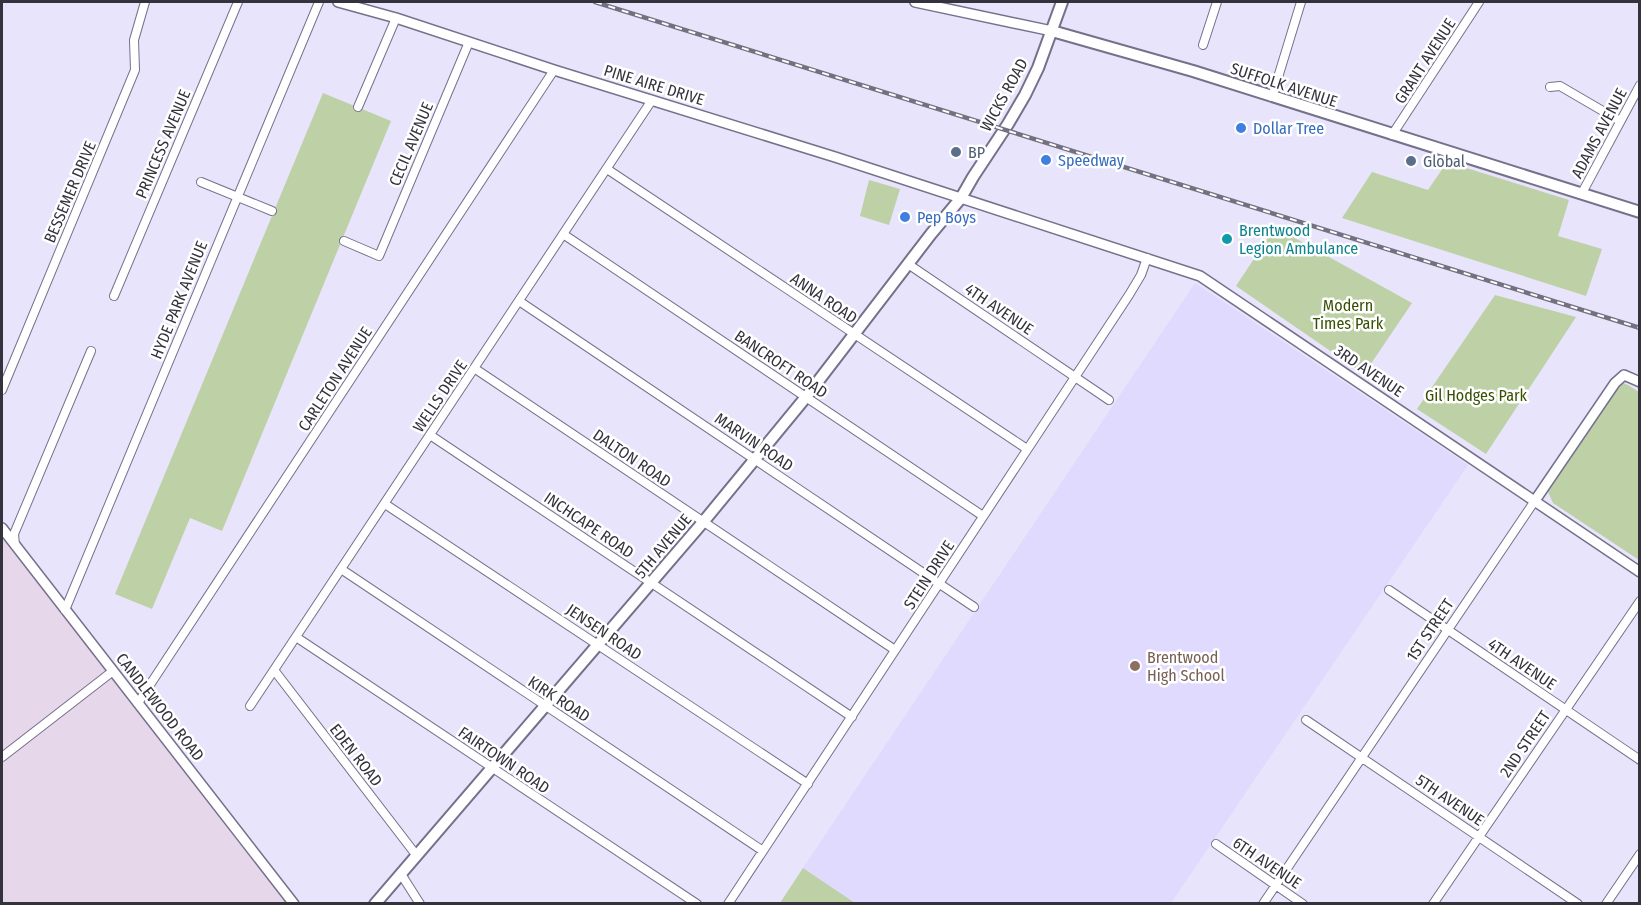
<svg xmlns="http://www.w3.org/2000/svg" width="1641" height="905" font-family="'Fira Sans Condensed',sans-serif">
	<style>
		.built { fill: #e0dafe }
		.industrial { fill: #e6d7eb }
		.green { fill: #bed1a6 }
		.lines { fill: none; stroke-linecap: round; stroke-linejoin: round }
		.minor-casing { stroke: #75718b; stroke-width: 10 }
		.tertiary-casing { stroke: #75718b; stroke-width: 12 }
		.secondary-casing { stroke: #75718b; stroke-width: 14 }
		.minor { stroke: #fff; stroke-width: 8 }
		.tertiary { stroke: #fff; stroke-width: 9 }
		.secondary { stroke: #fff; stroke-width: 10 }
		.rail-casing { stroke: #737180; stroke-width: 4.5 }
		.rail { stroke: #fff; stroke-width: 2; stroke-dasharray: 7; stroke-linecap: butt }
		.shop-dot { fill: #3f7fe0; stroke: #fff; stroke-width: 2 }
		.service-dot { fill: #5c6f8a; stroke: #fff; stroke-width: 2 }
		.culture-dot { fill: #0f9aa8; stroke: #fff; stroke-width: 2 }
		.education-dot { fill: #8d6e63; stroke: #fff; stroke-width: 2 }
		.labels { text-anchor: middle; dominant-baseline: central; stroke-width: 5; stroke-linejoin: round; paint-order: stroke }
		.street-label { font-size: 16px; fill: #34323d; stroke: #fff }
		.shop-label { font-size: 16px; fill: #366cbe; stroke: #fff; text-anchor: start }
		.service-label { font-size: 16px; fill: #4e5e75; stroke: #fff; text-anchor: start }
		.culture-label { font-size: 16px; fill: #0d838f; stroke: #fff; text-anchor: start }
		.park-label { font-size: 16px; fill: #374f02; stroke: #fff }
		.education-label { font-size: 16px; fill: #785e54; stroke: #fff; text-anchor: start }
	</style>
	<rect width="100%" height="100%" fill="#e7e4fb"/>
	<path class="built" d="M1195 283 1468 465 1171 903H855L803 868Z"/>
	<path class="industrial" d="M2 528 294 903H2Z"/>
	<path class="green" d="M323 93 391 121 222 531 190 518 152 609 115 594Z
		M1447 162 1569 200 1558 236 1602 249 1586 296 1342 218 1372 172 1428 190Z
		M869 180 900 189 889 225 860 216Z
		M1275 227 1412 303 1364 374 1236 286Z
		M1495 295 1576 317 1486 454 1417 409Z
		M1623 383 1628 385 1639 392V560L1553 503 1548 492 1619 386Z
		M803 868 855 903H780Z"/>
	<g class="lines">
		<g class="minor-casing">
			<path id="minor" d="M1203 45 1217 2
				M1550 87 1560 86 1620 121
				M1272 97 1301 2
				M358 107 396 18
				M1392 135 1479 2
				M607 169 1027 449
				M201 182 272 211
				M1582 193 1640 85
				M563 234 983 516
				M344 241 379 256 469 42
				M908 264 1109 400
				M114 296 238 2
				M519 301 974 607
				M474 368 895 650
				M2 390 135 70 134 40 145 2
				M430 435 852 717
				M385 504 808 784
				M15 545 14 534 91 351
				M341 569 763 851
				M1389 590 1640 760
				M65 610 319 2
				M296 637 697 904
				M274 670 417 856
				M138 703 554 70
				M250 706 652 100
				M1306 720 1578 904
				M2 757 113 671
				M1216 844 1303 904
				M401 874 420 904
				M728 904 1129 295 1141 275 1147 258
				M1263 904 1534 502
				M1433 904 1640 601
				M1606 904 1640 854"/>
		</g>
		<g class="tertiary-casing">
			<path id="tertiary" d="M338 2 396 18 554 70 835 157 1200 276 1640 572
				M915 2 1052 31
				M1534 502 1615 383 1624 375 1640 382
				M2 528 294 904"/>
		</g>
		<g class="secondary-casing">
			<path id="secondary" d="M1052 31 1193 71 1640 212
				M375 904 704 521 806 397 931 234 961 198 973 177 1008 124 1025 95 1038 68 1062 2"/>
		</g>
		<use href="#minor" class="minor"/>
		<use href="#tertiary" class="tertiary"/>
		<use href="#secondary" class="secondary"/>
		<g class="rail-casing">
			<path id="rail" d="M595 2 1640 328"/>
		</g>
		<use href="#rail" class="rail"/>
	</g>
	<g class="shop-dot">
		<circle cx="1241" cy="128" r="6"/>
		<circle cx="1046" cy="160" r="6"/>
		<circle cx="905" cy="217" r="6"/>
	</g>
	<g class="service-dot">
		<circle cx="956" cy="152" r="6"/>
		<circle cx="1411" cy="161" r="6"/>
	</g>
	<circle class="culture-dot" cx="1227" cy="239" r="6"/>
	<circle class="education-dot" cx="1135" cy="666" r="6"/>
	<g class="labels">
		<g class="street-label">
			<text transform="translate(1425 61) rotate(-57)">GRANT AVENUE</text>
			<text transform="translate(654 85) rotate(17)">PINE AIRE DRIVE</text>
			<text transform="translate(1284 85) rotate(18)">SUFFOLK AVENUE</text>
			<text transform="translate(1004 95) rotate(-61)">WICKS ROAD</text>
			<text transform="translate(1599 133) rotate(-62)">ADAMS AVENUE</text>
			<text transform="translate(163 144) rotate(-67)">PRINCESS AVENUE</text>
			<text transform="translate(411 144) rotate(-67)">CECIL AVENUE</text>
			<text transform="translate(70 192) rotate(-67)">BESSEMER DRIVE</text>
			<text transform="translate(824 298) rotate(34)">ANNA ROAD</text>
			<text transform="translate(179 300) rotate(-68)">HYDE PARK AVENUE</text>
			<text transform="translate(999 309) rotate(34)">4TH AVENUE</text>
			<text transform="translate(781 364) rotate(34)">BANCROFT ROAD</text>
			<text transform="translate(1369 371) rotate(34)">3RD AVENUE</text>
			<text transform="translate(335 379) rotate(-57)">CARLETON AVENUE</text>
			<text transform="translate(440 396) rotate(-56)">WELLS DRIVE</text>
			<text transform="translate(754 442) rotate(34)">MARVIN ROAD</text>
			<text transform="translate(632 458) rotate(34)">DALTON ROAD</text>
			<text transform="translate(589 525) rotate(34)">INCHCAPE ROAD</text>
			<text transform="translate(663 546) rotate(-50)">5TH AVENUE</text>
			<text transform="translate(929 575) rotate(-57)">STEIN DRIVE</text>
			<text transform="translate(1430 630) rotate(-56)">1ST STREET</text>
			<text transform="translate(604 632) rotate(34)">JENSEN ROAD</text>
			<text transform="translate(1522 664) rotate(34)">4TH AVENUE</text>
			<text transform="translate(559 699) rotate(33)">KIRK ROAD</text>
			<text transform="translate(160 707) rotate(52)">CANDLEWOOD ROAD</text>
			<text transform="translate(1525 744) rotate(-56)">2ND STREET</text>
			<text transform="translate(356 755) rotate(52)">EDEN ROAD</text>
			<text transform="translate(504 760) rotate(34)">FAIRTOWN ROAD</text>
			<text transform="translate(1450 800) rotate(34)">5TH AVENUE</text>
			<text transform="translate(1267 863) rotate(34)">6TH AVENUE</text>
		</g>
		<g class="shop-label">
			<text x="1253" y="128">Dollar Tree</text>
			<text x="1058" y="160">Speedway</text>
			<text x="917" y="217">Pep Boys</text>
		</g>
		<g class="service-label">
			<text x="968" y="152">BP</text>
			<text x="1423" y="161">Global</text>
		</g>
		<g class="culture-label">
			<text x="1239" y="230">Brentwood<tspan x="1239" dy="18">Legion Ambulance</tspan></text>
		</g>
		<g class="park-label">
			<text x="1348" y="305">Modern<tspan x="1348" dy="18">Times Park</tspan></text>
			<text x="1476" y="395">Gil Hodges Park</text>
		</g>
		<g class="education-label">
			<text x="1147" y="657">Brentwood<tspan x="1147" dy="18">High School</tspan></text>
		</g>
	</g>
	<rect width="1641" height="905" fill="none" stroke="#34323d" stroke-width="6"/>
</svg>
